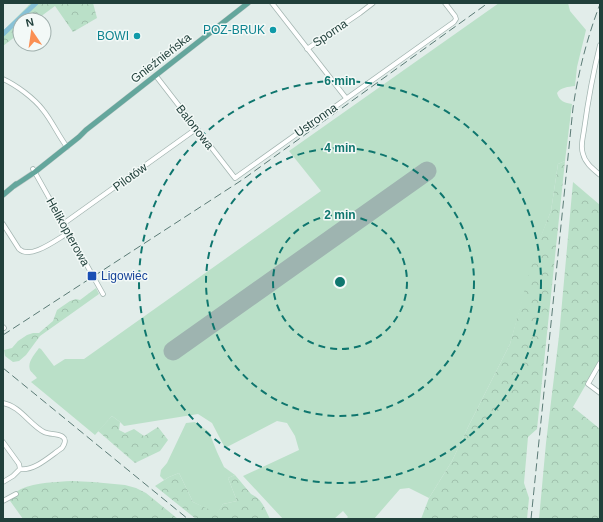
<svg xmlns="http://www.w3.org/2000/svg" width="603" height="522" font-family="Helvetica,sans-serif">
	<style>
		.green { fill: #bae0c8 }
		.forest { fill: url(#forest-crowns) }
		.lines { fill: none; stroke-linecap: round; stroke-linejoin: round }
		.river { stroke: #87c1d6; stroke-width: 5 }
		.runway { stroke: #9eb4b0; stroke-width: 19 }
		.minor-casing { stroke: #a4b6b2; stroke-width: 5.5 }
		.major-casing { stroke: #c1cac8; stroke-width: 6 }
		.minor { stroke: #fff; stroke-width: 4 }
		.major { stroke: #64a69c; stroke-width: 5 }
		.rail { stroke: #5b7b76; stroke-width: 1; stroke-dasharray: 8 4; stroke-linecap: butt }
		.ring { fill: none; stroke: #0f766e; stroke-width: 2; stroke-dasharray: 7 5 }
		.culture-dot { fill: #0f9aa8; stroke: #f3f9f7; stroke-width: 1.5 }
		.transit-dot { fill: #1a4fb4; stroke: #f3f9f7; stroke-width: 1.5 }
		.labels { text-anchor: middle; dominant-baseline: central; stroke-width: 3; stroke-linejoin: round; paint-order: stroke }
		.culture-label { font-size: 12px; fill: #0d838f; stroke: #f3f9f7; text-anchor: end }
		.street-label { font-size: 12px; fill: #21403b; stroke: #f3f9f7 }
		.transit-label { font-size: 12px; fill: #164399; stroke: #f3f9f7; text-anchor: start }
		.centre { fill: #0f766e; stroke: #f3f9f7; stroke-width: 2 }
		.ring-label { font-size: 12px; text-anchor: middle; font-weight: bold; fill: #0f766e; stroke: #f3f9f7; stroke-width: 3; stroke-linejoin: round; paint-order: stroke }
	</style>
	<defs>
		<pattern id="forest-crowns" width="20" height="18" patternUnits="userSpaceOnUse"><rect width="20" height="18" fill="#bae0c8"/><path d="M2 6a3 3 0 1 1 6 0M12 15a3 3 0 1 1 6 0" fill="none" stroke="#a0c1ad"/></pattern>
	</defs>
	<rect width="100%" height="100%" fill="#e2edea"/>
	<path class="green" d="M499 3H568L570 11 586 30 577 67 575 86C568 87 561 87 557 93 559 101 565 103 572 104L565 161 558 164 551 211 540 239 510 344 469 425 452 461 429 498 409 488 400 489 374 519H346L348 517 343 511 334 519H283L243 476 299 450 295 436 287 423 277 421 225 448 212 423 198 414 124 426 120 422 112 416 95 435 31 382 37 378C35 375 31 372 30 370 27 362 35 354 39 348L41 349 54 366 65 359H84L321 191 289 151Z
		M195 422 209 432 217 452 224 467 235 475 228 478 237 501 223 504 217 514 193 502 179 473 169 477 164 480 160 476 161 470 167 463 186 423Z"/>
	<path class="forest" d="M31 3H93L97 18 73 32 55 6 36 20H20V33L3 46V31Z
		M565 161 537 429 528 437 524 483 529 498 527 519H421L429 498 452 461 469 425 510 344 532 262 540 238 551 211 558 164Z
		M573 182 600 205V360L573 407 600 429V519H539L546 443 559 336Z
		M96 288 99 294 40 336 26 355 19 361 13 362 5 356 4 350 12 348 18 341 27 335 33 333H39L53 321 57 310 70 301 76 299 80 300Z
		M112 416 120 422 119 430 125 433 134 429 144 436 158 427 168 440 160 451 135 463 98 431Z
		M179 473 193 502 217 513 223 504 237 501 228 478 235 475 251 494C262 499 265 509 270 519H196L155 486 169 477Z
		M72 481 93 482 125 485 136 488 146 493 178 519H23L8 498C13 495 17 491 21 489 36 482 57 482 72 481Z"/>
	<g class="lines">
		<path class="river" d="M3 34 36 3"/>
		<path class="runway" d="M173 351 427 171"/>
		<g class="minor-casing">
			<path id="minor" d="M272 3 346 98
				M600 45C593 73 588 101 584 130 583 138 580 146 583 154 585 163 593 169 600 175
				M307 49 360 13 373 3
				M156 76 235 178 454 22 456 19 455 16 445 3
				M3 79C16 85 34 98 43 110 52 121 58 135 67 147
				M33 169 103 294
				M3 224 19 249C31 260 57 239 68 233
				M63 224 196 129
				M3 327 4 328
				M600 363 588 384 600 393
				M3 403C20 406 30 425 44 432 50 435 58 433 63 437 67 440 64 445 62 448 50 456 35 471 20 469
				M3 442 19 464 20 469 13 476 3 482
				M3 501 16 494"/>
		</g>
		<g class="major-casing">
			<path id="major" d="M14 186 35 172 79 137 86 130 248 3
				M3 195 16 184"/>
		</g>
		<use href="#minor" class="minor"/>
		<use href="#major" class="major"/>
		<path class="rail" d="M3 335 242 180 488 3
			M3 368 188 519
			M531 519 573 108C578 73 587 38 600 4"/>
	</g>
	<g class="ring">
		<circle cx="340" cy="282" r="67"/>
		<circle cx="340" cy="282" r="134"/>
		<circle cx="340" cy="282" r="201"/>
	</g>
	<g class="culture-dot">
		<circle cx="273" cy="30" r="4"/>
		<circle cx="137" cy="36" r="4"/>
	</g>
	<rect class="transit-dot" x="87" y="271" width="10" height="10" rx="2"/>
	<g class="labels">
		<g class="culture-label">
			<text x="265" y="30">POZ-BRUK</text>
			<text x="129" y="36">BOWI</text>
		</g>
		<g class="street-label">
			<text transform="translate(330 33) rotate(-34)">Sporna</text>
			<text transform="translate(161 58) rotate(-38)">Gnieźnieńska</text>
			<text transform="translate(316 120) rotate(-35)">Ustronna</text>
			<text transform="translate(195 127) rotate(52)">Balonowa</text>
			<text transform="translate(130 177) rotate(-36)">Pilotów</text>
			<text transform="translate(68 232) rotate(61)">Helikopterowa</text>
		</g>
		<g class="transit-label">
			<text x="101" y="276">Ligowiec</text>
		</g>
	</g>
	<circle cx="340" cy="282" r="6" class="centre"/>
	<g class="ring-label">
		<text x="340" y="85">6 min</text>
		<text x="340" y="152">4 min</text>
		<text x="340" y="219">2 min</text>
	</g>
	<rect width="603" height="522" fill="none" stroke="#21403b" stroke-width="8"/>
	<g transform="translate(32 32) rotate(347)"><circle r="19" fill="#f3f9f7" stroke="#9fafac"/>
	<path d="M0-3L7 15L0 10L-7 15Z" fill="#fa8f53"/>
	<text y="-6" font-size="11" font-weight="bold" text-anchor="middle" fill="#21403b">N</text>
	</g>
</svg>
